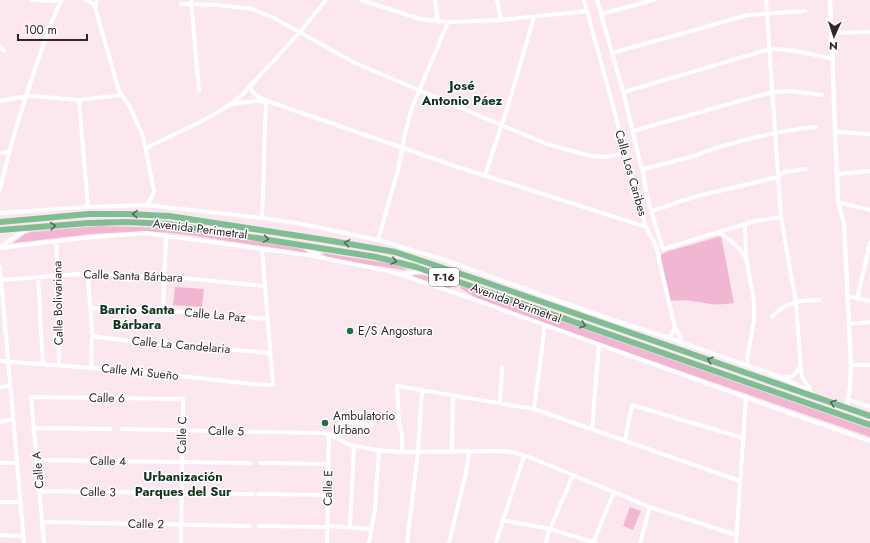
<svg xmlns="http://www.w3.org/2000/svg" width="870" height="543" font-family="Jost,sans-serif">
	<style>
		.green { fill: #f1b6d2 }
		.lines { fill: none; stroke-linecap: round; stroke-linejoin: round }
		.minor { stroke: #fff; stroke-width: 4 }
		.tertiary { stroke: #fff; stroke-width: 4.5 }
		.trunk { stroke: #7fbe92; stroke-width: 6 }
		.oneway { stroke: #536a59 }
		.poi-dot { fill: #206f3e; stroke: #fff; stroke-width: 1.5 }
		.labels { text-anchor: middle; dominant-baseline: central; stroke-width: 3; stroke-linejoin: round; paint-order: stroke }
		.shield { fill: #fff; stroke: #6d666a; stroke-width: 1 }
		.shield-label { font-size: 11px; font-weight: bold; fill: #2f252a }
		.street-label { font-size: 12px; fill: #2f252a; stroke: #fff }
		.poi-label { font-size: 12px; fill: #2f252a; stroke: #fff; text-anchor: start }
		.neighbourhood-label { font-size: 13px; font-weight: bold; fill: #0f341c; stroke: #fff }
	</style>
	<rect width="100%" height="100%" fill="#fce6f0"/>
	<path class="green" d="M99 226 171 228 298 248 305 250 308 253 182 234 145 231 92 234 13 243 25 234 31 232Z
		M721 236 734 303C727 304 719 305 711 304 697 302 685 299 670 301L661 264V255L666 252Z
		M323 253 386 263 408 269C401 271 394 268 386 267 367 265 341 264 323 255Z
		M413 275C426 274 439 279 451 285V288L448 289 412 276Z
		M460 286 870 429V437L586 338 476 298 460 288Z
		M175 287 204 289 202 307 173 305Z
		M630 507 641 511 633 530 623 526Z"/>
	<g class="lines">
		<path class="minor" d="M31 0 54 1 58 0
			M85 0 92 3 95 7
			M97 0 95 7 119 91 129 105 143 136 154 191 152 197 146 205
			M191 0 199 91
			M361 0 420 19 448 22 501 20 587 11
			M435 0 438 22
			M497 0 501 20
			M584 0 646 227 656 246 675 328 684 344
			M597 0 624 95 641 166 643 169C661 165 679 160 697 155 705 152 714 148 723 146 753 137 785 130 816 127
			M766 0 781 217 796 303 801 371 802 377 810 389
			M181 4 218 5 252 9 274 18 355 63 501 125 547 144 590 156 605 157 625 153
			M601 14 654 0
			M831 33 870 32
			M0 47 4 51
			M612 53 748 15 805 11
			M250 86C253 97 263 99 273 103L455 166 646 227
			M624 92 770 49C791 49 812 54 833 59
			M79 100 88 207
			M0 101 15 98 33 96 79 100 122 95
			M232 104 255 101 267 102
			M633 131 772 92 792 91 822 95
			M835 132 870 134
			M146 148C176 133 215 118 241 96L300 32 326 0
			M0 153 8 152
			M643 169C645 196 655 223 663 249L755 221 781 217
			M837 174 870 171
			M485 175 507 109 534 17
			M0 190C9 148 22 107 36 66 44 44 50 20 62 0
			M838 202 870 210
			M652 211 694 197 778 177 784 172 805 169
			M0 213 88 207 146 205 262 218 297 223 378 240 439 258 604 317 669 338 780 377 810 391 814 396
			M262 218 266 102
			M745 224 746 258 754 301V320L747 359 748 366
			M719 233C731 240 738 246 746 258
			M378 240 398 170 405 134 412 108 448 22
			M56 241 58 275 59 365
			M0 247 26 229
			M304 247 321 256
			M0 248 83 238 145 233 307 255 385 270 402 275 476 300 795 415 870 441
			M0 267 24 543
			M401 273H412L424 270
			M88 275 92 333 91 368
			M38 277 43 364
			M1 280 79 274 183 278 264 286
			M847 296 870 301
			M857 299 870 243
			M90 308 163 310 267 319
			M163 310 166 235
			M772 317C785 302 800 300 820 300
			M849 324 870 322
			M92 336 128 341 270 353
			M669 338 675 328
			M0 361 144 372 252 384 273 385 262 249
			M851 365H870
			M782 377C792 377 795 377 799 367
			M0 387 10 386
			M849 400 870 407
			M500 403 502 367
			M534 409 545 325
			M0 422 13 419
			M34 428 110 429
			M122 429 323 433 331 435 350 445 377 450 402 452 498 451 512 452 529 457 650 507 736 535
			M592 429 599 345
			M337 437 342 421 372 425
			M625 440 632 405 743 438
			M402 452V435L399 424 397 386 534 409 740 481
			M452 452 453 396
			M37 460 251 463
			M0 463H17
			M260 463 328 464
			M39 491 253 494
			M258 494 328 495
			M0 502H20
			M502 520 550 529 596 543
			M42 522 250 526
			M259 526 327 527
			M327 526 372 529
			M350 527 354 446
			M0 535 23 536
			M369 542 375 509 379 450
			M496 542 524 456
			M44 543 31 397 183 399 181 543
			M327 543 329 434
			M407 543 418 452 422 391
			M449 543 466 473 469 452
			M546 543 548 534 573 475
			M593 543 614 492
			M640 543 650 507
			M736 543 746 397"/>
		<path class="tertiary" d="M830 0 838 202 844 223 851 365 850 388 846 408"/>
		<path class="trunk" d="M0 222 89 214H127L169 216 332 241 395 252 473 278 870 416
			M0 230 89 223 127 222 168 224 376 257 416 267 870 425"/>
	</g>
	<defs><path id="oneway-chevron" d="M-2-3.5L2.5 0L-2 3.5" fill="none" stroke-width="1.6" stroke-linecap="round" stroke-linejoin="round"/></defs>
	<g class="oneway">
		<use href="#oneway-chevron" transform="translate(135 214) rotate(-178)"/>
		<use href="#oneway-chevron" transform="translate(53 226) rotate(-5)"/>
		<use href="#oneway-chevron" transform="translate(266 239) rotate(9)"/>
		<use href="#oneway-chevron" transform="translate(347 243) rotate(-170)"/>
		<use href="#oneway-chevron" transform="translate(394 261) rotate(14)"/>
		<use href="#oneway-chevron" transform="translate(583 325) rotate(19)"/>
		<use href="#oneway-chevron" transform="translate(710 360) rotate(-161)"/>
		<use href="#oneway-chevron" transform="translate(833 403) rotate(-161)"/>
	</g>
	<g class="poi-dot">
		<circle cx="350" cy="331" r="4"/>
		<circle cx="325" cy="423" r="4"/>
	</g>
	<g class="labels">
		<rect class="shield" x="429" y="268" width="30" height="18" rx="3"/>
		<g class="shield-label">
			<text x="444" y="277">T-16</text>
		</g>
		<g class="street-label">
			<text transform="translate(631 173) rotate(74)">Calle Los Caribes</text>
			<text transform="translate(200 229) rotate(7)">Avenida Perimetral</text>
			<text transform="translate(133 276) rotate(2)">Calle Santa Bárbara</text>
			<text transform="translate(58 303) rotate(-91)">Calle Bolivariana</text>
			<text transform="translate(516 303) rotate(20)">Avenida Perimetral</text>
			<text transform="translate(215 315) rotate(5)">Calle La Paz</text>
			<text transform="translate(181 345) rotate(5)">Calle La Candelaria</text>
			<text transform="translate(140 372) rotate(6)">Calle Mi Sueño</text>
			<text transform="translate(107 398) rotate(1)">Calle 6</text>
			<text transform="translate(226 431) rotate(1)">Calle 5</text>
			<text transform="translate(182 435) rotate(-89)">Calle C</text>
			<text transform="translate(108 461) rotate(1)">Calle 4</text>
			<text transform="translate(38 470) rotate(-95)">Calle A</text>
			<text transform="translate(328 488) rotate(-89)">Calle E</text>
			<text transform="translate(98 492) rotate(1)">Calle 3</text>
			<text transform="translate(146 524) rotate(1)">Calle 2</text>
		</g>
		<g class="poi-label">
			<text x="358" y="331">E/S Angostura</text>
			<text x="333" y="416">Ambulatorio<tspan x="333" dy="14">Urbano</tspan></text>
		</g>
		<g class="neighbourhood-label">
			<text x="462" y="85">José<tspan x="462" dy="15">Antonio Páez</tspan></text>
			<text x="137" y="309">Barrio Santa<tspan x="137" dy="15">Bárbara</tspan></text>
			<text x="183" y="476">Urbanización<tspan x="183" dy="15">Parques del Sur</tspan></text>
		</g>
	</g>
	<g transform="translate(834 36) rotate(183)" stroke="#ffffff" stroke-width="3" paint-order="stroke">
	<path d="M0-3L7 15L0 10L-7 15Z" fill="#2f252a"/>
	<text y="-6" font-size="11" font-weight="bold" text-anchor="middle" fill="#2f252a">N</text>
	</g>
	<path d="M18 34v6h69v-6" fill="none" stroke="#2f252a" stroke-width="2"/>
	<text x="24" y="34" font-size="12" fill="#2f252a" stroke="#ffffff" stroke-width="3" paint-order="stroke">100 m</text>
</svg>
